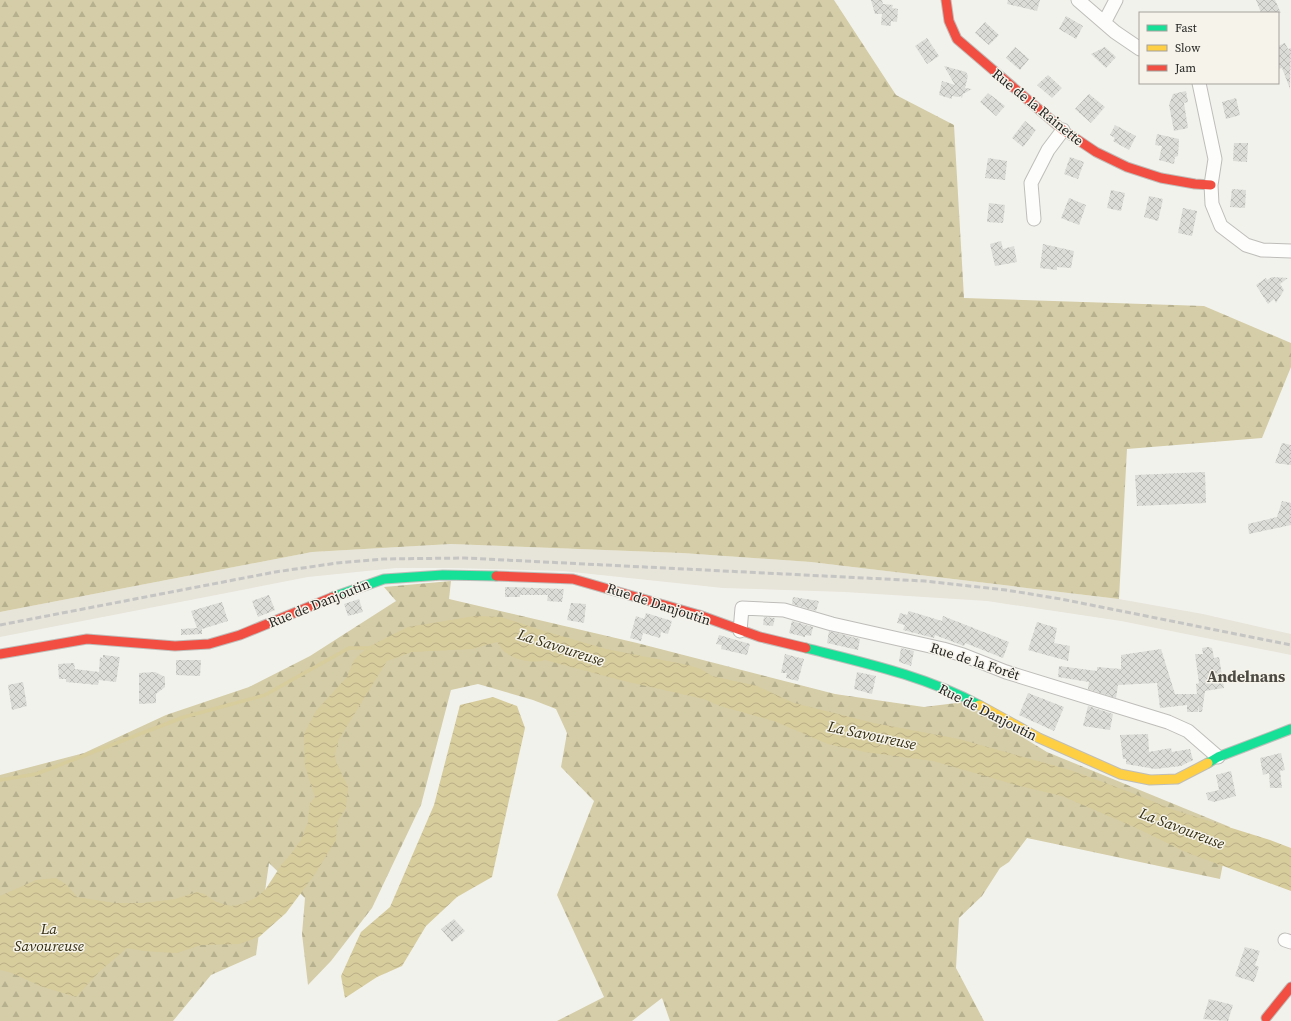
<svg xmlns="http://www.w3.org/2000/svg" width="1291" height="1021" font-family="'Source Serif 4',serif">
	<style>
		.built { fill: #e7e4d9 }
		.forest { fill: url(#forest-firs) }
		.water { fill: url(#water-waves) }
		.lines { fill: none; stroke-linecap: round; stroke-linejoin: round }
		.stream { stroke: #d7cc9c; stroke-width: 3.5 }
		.building { fill: url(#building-cross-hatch) }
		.street-casing { stroke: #bebdb9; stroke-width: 15 }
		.fast-casing { stroke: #bebdb9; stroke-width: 11 }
		.slow-casing { stroke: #bebdb9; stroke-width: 11 }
		.jam-casing { stroke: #bebdb9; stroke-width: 11 }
		.street { stroke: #fdfdfc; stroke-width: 13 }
		.fast { stroke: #16e098; stroke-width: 9 }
		.slow { stroke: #ffcf43; stroke-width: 9 }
		.jam { stroke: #f24e42; stroke-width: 9 }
		.rail { stroke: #c5c5c4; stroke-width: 3; stroke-dasharray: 6 3; stroke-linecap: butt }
		.labels { text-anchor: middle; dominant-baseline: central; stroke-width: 3; stroke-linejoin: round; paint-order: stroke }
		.street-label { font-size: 14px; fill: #272623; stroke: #f5f3ea }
		.water-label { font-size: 15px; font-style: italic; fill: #342d0f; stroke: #f5f3ea }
		.quarter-label { font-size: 16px; font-weight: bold; fill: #4c4a43; stroke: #f5f3ea }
	</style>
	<defs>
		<pattern id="forest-firs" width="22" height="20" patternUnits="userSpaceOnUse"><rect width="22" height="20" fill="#d5cda7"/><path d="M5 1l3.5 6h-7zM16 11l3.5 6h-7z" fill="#b7b08f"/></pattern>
		<pattern id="water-waves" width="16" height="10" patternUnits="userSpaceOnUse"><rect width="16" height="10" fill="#d7cc9c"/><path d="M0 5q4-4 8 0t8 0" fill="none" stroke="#b9af86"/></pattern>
		<pattern id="building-cross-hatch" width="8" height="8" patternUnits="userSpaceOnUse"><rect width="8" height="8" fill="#dbdbd7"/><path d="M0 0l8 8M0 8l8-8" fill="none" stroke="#bcbcb8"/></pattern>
	</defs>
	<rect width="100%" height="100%" fill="#f2f2ed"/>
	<path class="built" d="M451 544 682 553 811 562 1119 599 1203 614 1291 634V655L1121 621 987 601 845 592 723 588 563 571 450 568H396L308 577 0 637V612L312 552Z"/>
	<path class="forest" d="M0 0H834L896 95 954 125 964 298 1204 306 1291 343V367L1262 438 1127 449 1119 599 811 562 682 553 451 544 312 552 0 612Z
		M451 581 449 599 637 643 835 694 924 707 964 702 1047 752 1230 827 1220 879 1027 838 1009 862 1000 868 982 896 959 918 956 968 984 1021H670L662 998 632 1021H557L604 997 557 895 594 801 561 767 567 733 556 709 533 700 478 684 451 690 421 805 372 908 331 961 308 985 302 934 305 898 269 863 256 955 211 975 173 1021H0V775L84 753 166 715 249 687 310 656 396 601 384 587Z"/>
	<path class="water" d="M475 616 501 617 544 631 606 649 688 665 701 669 712 676 757 686 794 703 874 723 959 739 1070 770 1127 791 1174 810 1270 840 1291 848V891L1188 853 1132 826 1062 796 1016 785 933 761 865 752 828 744 774 721 720 706 704 699 624 681 545 660C533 664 514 660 505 652 501 649 500 645 497 642L472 649 412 652 387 661 339 739 335 754 336 762 348 787 346 808 337 822 336 840 315 874 286 913 259 937 239 944 201 945 177 953 144 951 127 948 99 972 76 997 40 986 12 973 0 970V896L36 880 56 878 67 885 77 897 114 903H143L175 899 197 892 204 894 216 902 231 906 242 904 255 898 265 890 282 864 291 854 301 840 308 822 310 803 315 797 305 766 304 734 316 711 347 677 354 660 368 647 408 627Z
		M493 697 517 706 525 728 492 877 457 897 426 926 402 966 377 977 345 998 341 976 361 932 390 907 434 805 460 705Z"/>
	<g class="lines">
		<path class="stream" d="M0 780 36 774 184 717 265 695 349 648H370"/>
	</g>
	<path class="building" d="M871 0H882L883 4 893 5 892 8 898 9 897 22 891 21V26L881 25 882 14H875Z
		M1008 0H1040L1037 11 1007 4Z
		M1256 0H1275L1281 13H1261Z
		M1066 16 1083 26 1076 39 1059 29Z
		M985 22 999 35 989 45 975 33Z
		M927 38 939 56 927 64 915 46Z
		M1285 43 1288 49 1291 48 1290 89 1282 68 1278 69V46Z
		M1015 47 1029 59 1020 70 1006 58Z
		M1105 47 1116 57 1106 68 1091 54Z
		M944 66 966 72 968 76 965 88 972 89 963 94 962 98 961 96 958 97 952 96V99L939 95 942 81 955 85Z
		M1048 75 1062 88 1052 98 1037 85Z
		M1186 91 1188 102 1184 103 1188 128 1174 131 1169 105 1173 94Z
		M988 93 1005 106 996 116 980 102Z
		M1089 94 1105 107 1091 123 1075 109Z
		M1236 98 1240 115 1226 119 1222 102Z
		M1025 121 1036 130 1023 147 1012 138Z
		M1115 125 1136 136 1129 150 1113 141 1115 138 1110 135Z
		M1157 134 1179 139 1178 156 1175 157 1174 164 1159 160 1162 146 1155 145Z
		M1234 143H1248L1247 162 1233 161Z
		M1070 157 1084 162 1078 179 1064 174Z
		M988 158 1007 161 1005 180 985 178Z
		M1232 189 1246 190 1245 208 1230 207Z
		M1111 190 1125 193 1121 211 1107 208Z
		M1149 196 1163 199 1158 221 1144 217Z
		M1069 198 1086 205 1079 225 1061 218Z
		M989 203 1005 205 1003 223 987 222Z
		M1183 208 1197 211 1192 236 1178 233Z
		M1001 241 1003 249 1014 246 1017 262 995 266 990 244Z
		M1043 244 1074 251 1071 268 1057 267V270L1040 268Z
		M1272 277 1288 278 1280 284 1284 290 1276 303 1274 299 1268 304 1256 285 1266 278 1267 280Z
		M1282 443 1291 445V465L1275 463Z
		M1205 472 1206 503 1137 506 1135 475Z
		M1282 501 1291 503V525L1249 534 1248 524 1277 517Z
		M505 587 564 589 562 602 547 601 548 595H520V597H505Z
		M269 595 275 610 258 617 252 601Z
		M793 597 819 601 816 611 792 604Z
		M359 599 363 612 348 616 344 604Z
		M222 602 228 621 202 629V634L181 635V629L197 628 191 611Z
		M571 603 586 604 584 623 567 620Z
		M909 611 942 621 943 616 1009 642 1003 658 965 643 964 646 935 635 934 638 903 630 905 625 897 623 900 613 907 615Z
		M646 613 672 621 668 634 661 632 660 638 643 633 641 641 630 638 636 616 644 619Z
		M764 617 775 618 773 626 763 625Z
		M792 621 813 627 811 636 805 635V637L789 633Z
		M1037 622 1057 628 1054 643 1070 646 1068 661 1028 650Z
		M829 631 860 639 858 650 827 643Z
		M719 635 750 644 747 655 721 649 722 645 716 644Z
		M1208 647 1212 648 1214 658 1219 657 1224 688 1205 691 1202 712H1199L1198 705V712H1187V705L1160 708 1157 683 1118 685 1116 698 1088 689 1089 682 1058 677 1059 666 1097 671V667L1121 669V655L1161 649 1175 694H1197L1196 684 1199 683 1195 654H1203L1202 648Z
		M901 648 914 651 911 666 899 662Z
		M785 654 804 659 798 681 786 678 787 673H781Z
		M103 655 120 657 116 682 99 680 98 685 66 682V679H59L58 664 74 663 75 669 99 672 100 657 103 658Z
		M176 660H201L200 676 176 675Z
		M155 672 165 677V687L156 694V703L139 704V673Z
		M857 672 876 676 872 694 854 689Z
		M23 682 27 706 12 710 8 685Z
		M1028 693 1064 707 1054 731 1019 715Z
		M1088 706 1113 714 1110 730 1083 726Z
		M1148 734 1149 752 1171 748 1172 752 1190 749 1193 760 1181 766 1155 769 1126 764V759H1123L1120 735Z
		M1281 753 1285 770 1280 771 1282 788H1270L1269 773 1263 775 1260 758Z
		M1231 771 1236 796 1214 802 1208 800 1206 793 1219 790 1216 775Z
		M454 919 465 931 452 942 441 929Z
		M1245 947 1260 951 1255 965 1259 967 1254 982 1235 976Z
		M1209 999 1233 1005 1228 1021 1203 1019Z"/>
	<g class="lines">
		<g class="street-casing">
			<path id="street" d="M1078 0 1115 32 1140 49
				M1105 21 1116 0
				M1199 83 1215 159 1211 185 1212 204 1221 226 1246 245 1262 250 1291 251
				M1034 219 1031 183 1048 150 1063 130
				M740 631 742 608 784 610 832 624 943 649 963 655 1006 672 1168 722 1188 731 1218 757
				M1285 940 1291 942"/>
		</g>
		<g class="fast-casing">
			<path id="fast" d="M333 597 384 579 443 575 496 576
				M806 648C865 663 925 676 979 705
				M1208 763 1218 757 1291 729"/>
		</g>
		<g class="slow-casing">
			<path id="slow" d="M979 705 1039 738 1120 774 1150 780 1177 779 1208 763"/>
		</g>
		<g class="jam-casing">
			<path id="jam" d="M946 0 949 21 957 39 1063 130 1096 152 1127 167 1161 178 1195 184 1211 185
				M496 576 573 579 699 615 760 637 806 648
				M0 654 87 639 175 646 209 644 240 635 333 597
				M1266 1018 1291 987"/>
		</g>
		<use href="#street" class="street"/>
		<use href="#fast" class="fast"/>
		<use href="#slow" class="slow"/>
		<use href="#jam" class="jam"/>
		<path class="rail" d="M0 625 275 572 337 563 383 559 465 558 925 581 1006 590 1061 599 1291 645"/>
	</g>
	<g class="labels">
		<g class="street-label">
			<text transform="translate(1038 107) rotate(39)">Rue de la Rainette</text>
			<text transform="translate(319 603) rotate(-22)">Rue de Danjoutin</text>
			<text transform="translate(659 604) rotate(18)">Rue de Danjoutin</text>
			<text transform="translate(975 661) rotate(18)">Rue de la Forêt</text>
			<text transform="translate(988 712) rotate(27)">Rue de Danjoutin</text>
		</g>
		<g class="water-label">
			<text transform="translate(561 647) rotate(18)">La Savoureuse</text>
			<text transform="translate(872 735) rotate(12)">La Savoureuse</text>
			<text transform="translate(1182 828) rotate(21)">La Savoureuse</text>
			<text x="49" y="928">La<tspan x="49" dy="17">Savoureuse</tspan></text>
		</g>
		<g class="quarter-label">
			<text x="1246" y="676">Andelnans</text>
		</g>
	</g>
	<rect x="1139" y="12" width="140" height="72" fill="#f5f3ea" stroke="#a3a19a"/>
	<rect x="1147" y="25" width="20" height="6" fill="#16e098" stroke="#a3a19a"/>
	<text x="1175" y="32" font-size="12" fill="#272623">Fast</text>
	<rect x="1147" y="45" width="20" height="6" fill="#ffcf43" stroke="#a3a19a"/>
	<text x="1175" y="52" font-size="12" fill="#272623">Slow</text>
	<rect x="1147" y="65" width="20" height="6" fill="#f24e42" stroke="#a3a19a"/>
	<text x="1175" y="72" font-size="12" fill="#272623">Jam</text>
</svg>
